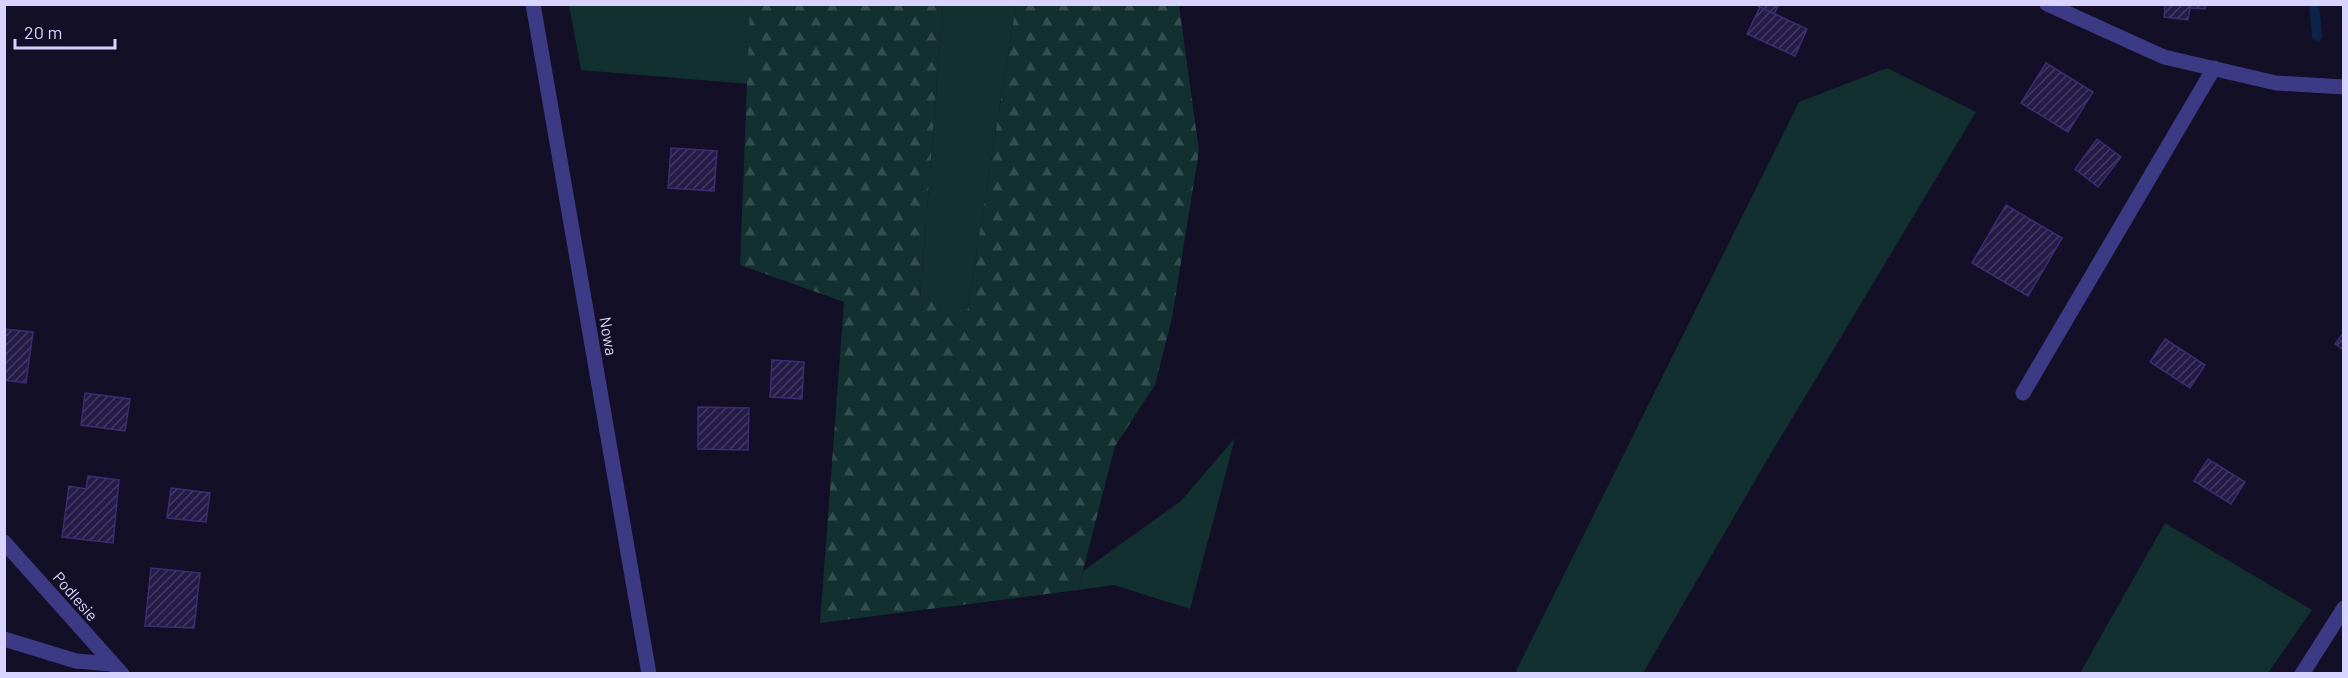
<svg xmlns="http://www.w3.org/2000/svg" width="2348" height="678" font-family="Barlow,sans-serif">
	<style>
		.grass { fill: #12302f }
		.forest { fill: url(#forest-firs) }
		.lines { fill: none; stroke-linecap: round; stroke-linejoin: round }
		.stream { stroke: #0c2248; stroke-width: 10 }
		.building { fill: url(#building-hatch); stroke: #3b2d73; stroke-width: 1.5 }
		.service { stroke: #3d3a85; stroke-width: 15 }
		.minor { stroke: #3d3a85; stroke-width: 15 }
		.tertiary { stroke: #3d3a85; stroke-width: 15 }
		.labels { text-anchor: middle; dominant-baseline: central; stroke-width: 5; stroke-linejoin: round; paint-order: stroke }
		.street-label { font-size: 16px; fill: #d9d4ff; stroke: #130f26 }
	</style>
	<defs>
		<pattern id="forest-firs" width="22" height="20" patternUnits="userSpaceOnUse" patternTransform="scale(1.5)"><rect width="22" height="20" fill="#12302f"/><path d="M5 1l3.5 6h-7zM16 11l3.5 6h-7z" fill="#344d4e"/></pattern>
		<pattern id="building-hatch" width="6" height="6" patternUnits="userSpaceOnUse" patternTransform="scale(1.5)"><rect width="6" height="6" fill="#241b47"/><path d="M-1 1l2-2M0 6l6-6M5 7l2-2" fill="none" stroke="#433b63"/></pattern>
	</defs>
	<rect width="100%" height="100%" fill="#130f26"/>
	<path class="grass" d="M569 5H750L749 84 581 70Z
		M943 5H1016L967 312 920 299Z
		M1887 68 1976 112 1767 460 1643 673H1515L1799 102Z
		M1235 438 1190 609 1114 585 1078 590 1083 571 1181 501Z
		M2165 523 2312 610 2268 673H2080Z"/>
	<path class="forest" d="M750 5H943L920 298 967 312 1016 5H1179L1199 151 1172 318 1155 385 1115 446 1078 590 820 623 844 302 740 265Z"/>
	<g class="lines">
		<path class="stream" d="M2314 4 2317 36"/>
	</g>
	<path class="building" d="M1754 4H1779L1774 14Z
		M2206 4 2205 9 2190 8 2188 20 2164 17 2165 4Z
		M1760 7 1807 29 1795 56 1747 34Z
		M2046 63 2093 92 2068 132 2021 103Z
		M2097 139 2121 157 2098 187 2075 169Z
		M671 148 717 151 714 191 668 188Z
		M2006 205 2062 238 2028 296 1972 263Z
		M4 329 33 332 26 383 4 380Z
		M2344 332V350L2335 344Z
		M2165 339 2205 365 2190 388 2150 362Z
		M772 360 804 362 802 399 770 397Z
		M85 393 130 399 125 431 81 425Z
		M698 407 749 408 748 450 698 449Z
		M2208 459 2245 482 2231 504 2194 481Z
		M88 476 119 480 113 543 62 537 69 486 86 489Z
		M171 488 210 493 206 522 167 518Z
		M151 568 200 573 194 628 145 626Z"/>
	<g class="lines">
		<path class="service" d="M2023 393 2214 68"/>
		<path class="minor" d="M2047 4 2164 57 2276 83 2344 87
			M4 542 122 674
			M4 639 76 661 112 664
			M2302 674 2344 608"/>
		<path class="tertiary" d="M533 4 649 674"/>
	</g>
	<g class="labels">
		<g class="street-label">
			<text transform="translate(609 336) rotate(80)">Nowa</text>
			<text transform="translate(76 596) rotate(49)">Podlesie</text>
		</g>
	</g>
	<rect width="2348" height="678" fill="none" stroke="#d9d4ff" stroke-width="12"/>
	<path d="M15 39v9h100v-9" fill="none" stroke="#d9d4ff" stroke-width="3"/>
	<text x="24" y="39" font-size="18" fill="#d9d4ff" stroke="#130f26" stroke-width="4.5" paint-order="stroke">20 m</text>
</svg>
